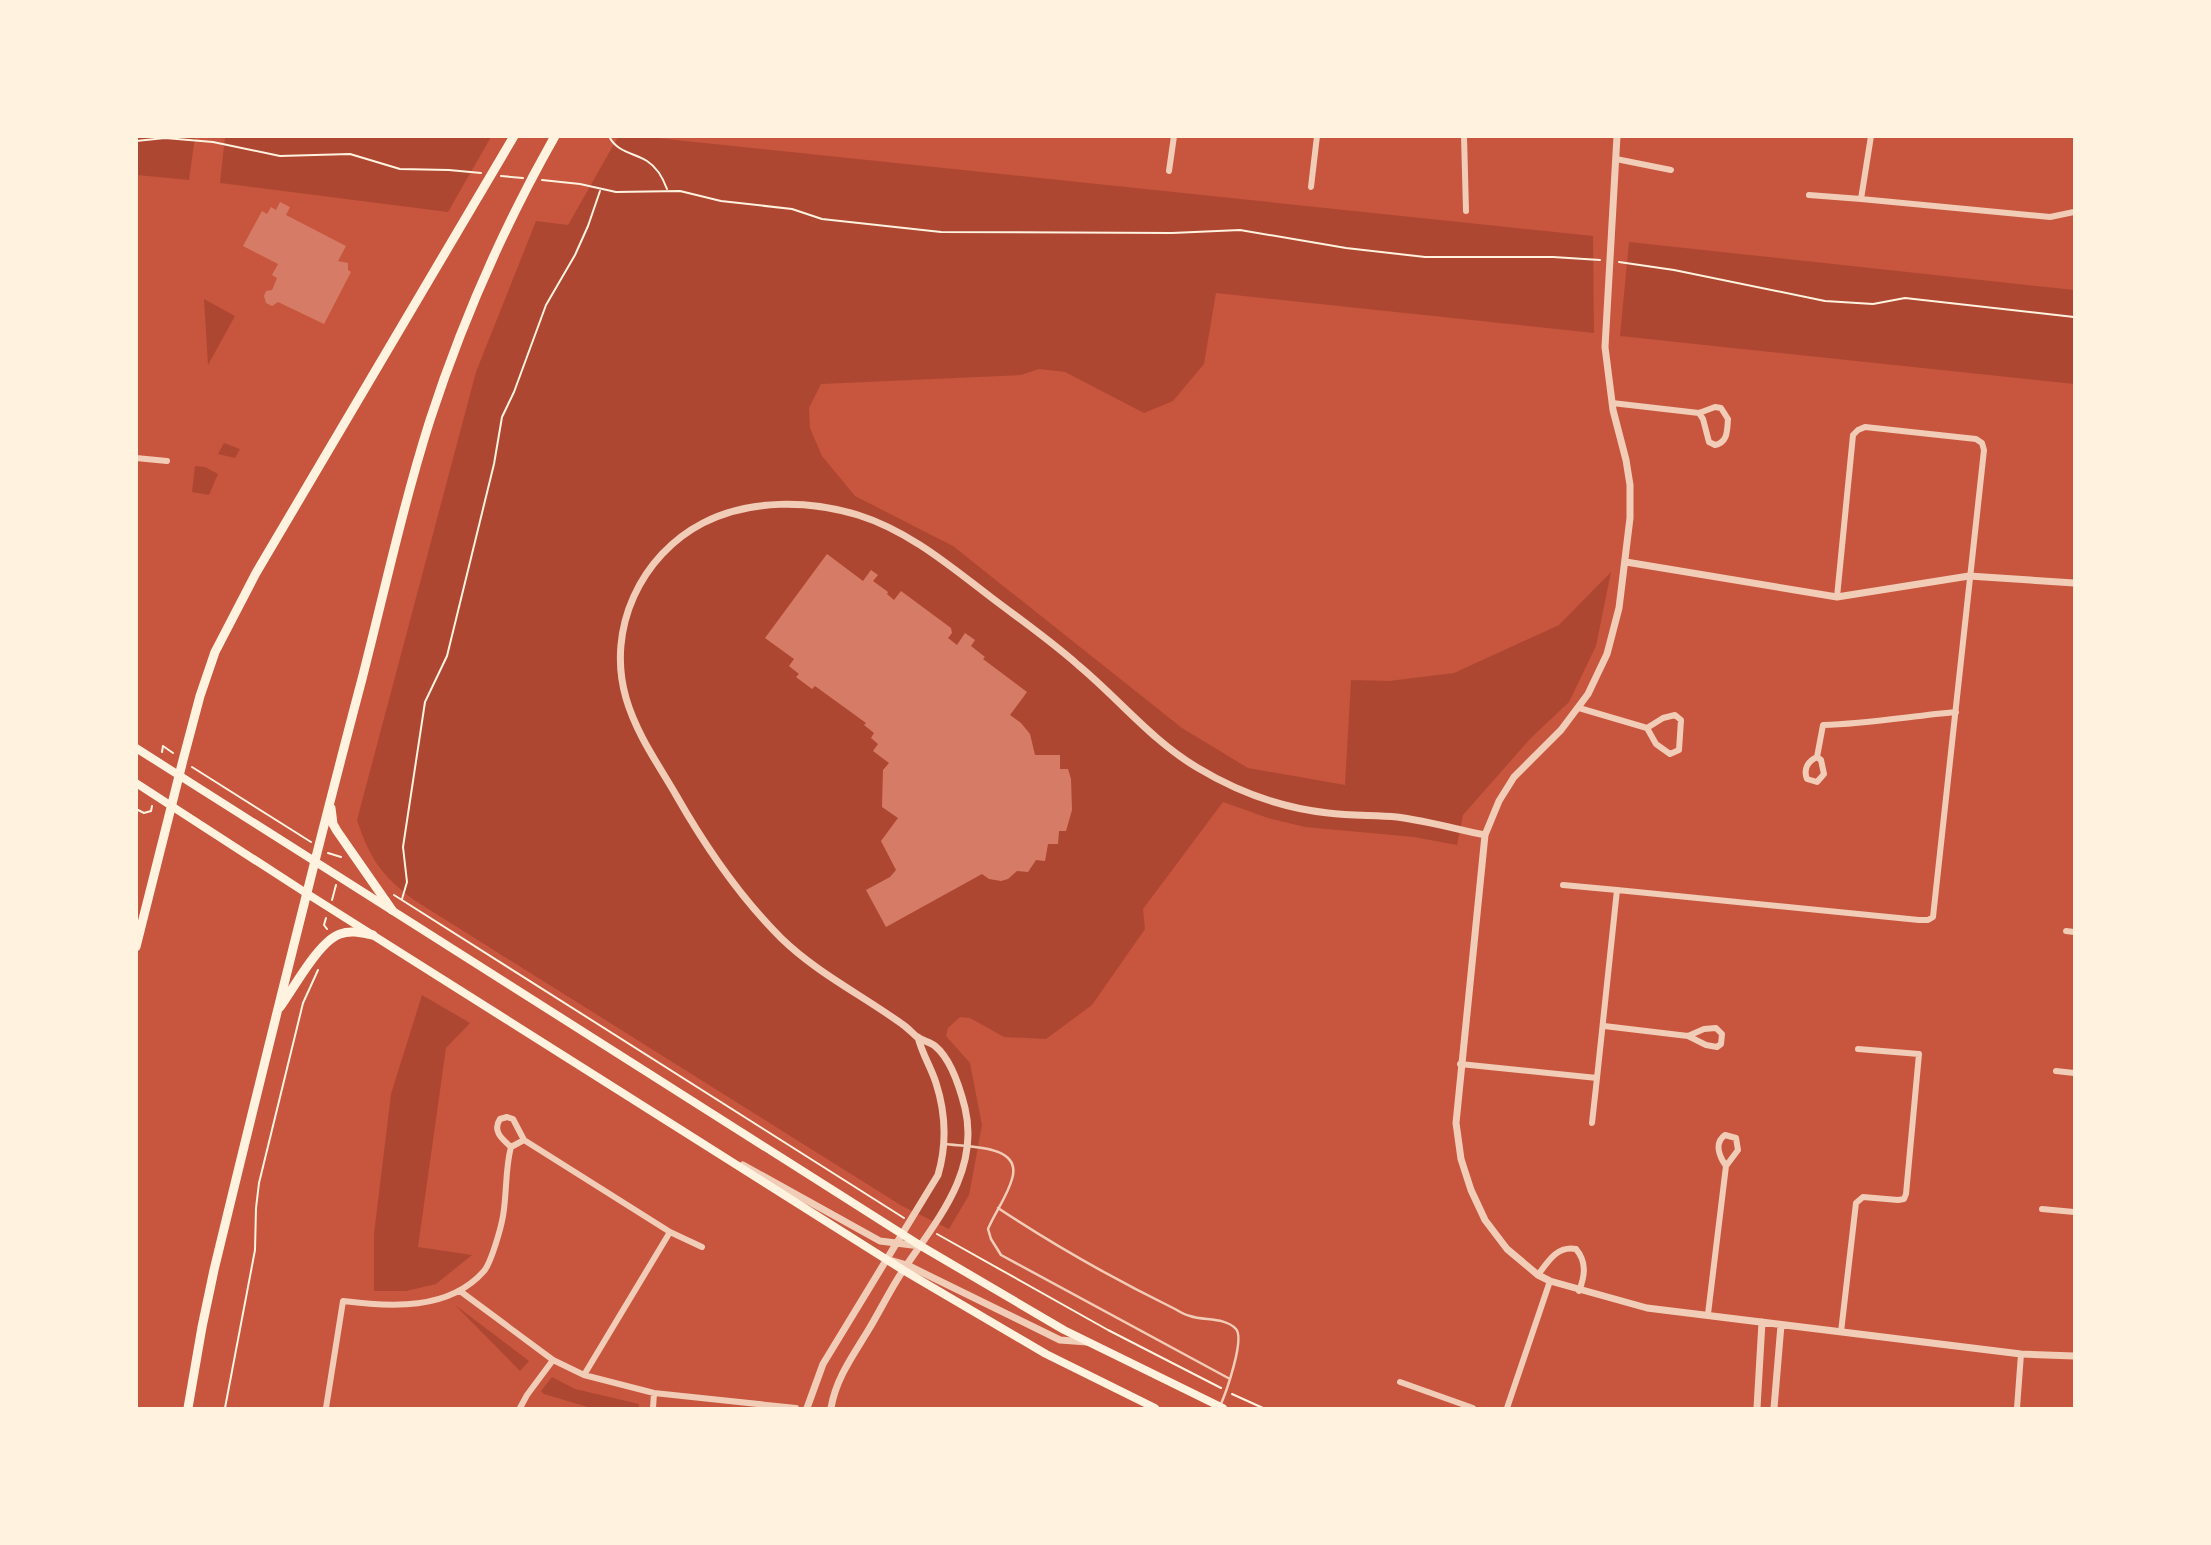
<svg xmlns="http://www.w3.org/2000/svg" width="2211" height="1545" font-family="Overpass,sans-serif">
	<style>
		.green { fill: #ae4732 }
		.building { fill: #d67c66 }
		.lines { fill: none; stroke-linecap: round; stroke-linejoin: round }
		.path { stroke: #fff3e0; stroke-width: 2 }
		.service { stroke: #f1ccb7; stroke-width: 2.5 }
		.minor { stroke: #f1ccb7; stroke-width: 6 }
		.tertiary { stroke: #f1ccb7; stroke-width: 7 }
		.secondary { stroke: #fff3e0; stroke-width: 8 }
		.primary { stroke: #fff3e0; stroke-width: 9 }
	</style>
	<rect width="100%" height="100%" fill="#c8553d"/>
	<path class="green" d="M136 137H195L189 180 137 175Z
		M225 137H491L448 212 220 183Z
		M618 137H648L1593 236 1594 333 1216 293 1204 364 1173 401 1144 413 1065 372 1039 369 1021 375 821 384 809 408 810 428 822 456 855 496 953 546 1182 728 1248 768 1345 785 1351 680 1389 681 1454 673 1559 625 1611 572 1596 646 1569 702 1530 739 1463 815 1457 845 1414 837 1305 827 1268 818 1223 802 1143 909 1145 929 1092 1005 1046 1039 1004 1037 970 1018 960 1017 948 1028 946 1036 970 1063 982 1125 969 1195 949 1229 902 1206 414 900C381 875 370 859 357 820L476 372 536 221 568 225Z
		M1629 242 2074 290V384L1620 336Z
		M204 299 235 316 208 365Z
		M224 443 240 449 235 458 218 454Z
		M195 466 205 467 218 474 209 495 192 492Z
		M422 995 470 1023 446 1048 418 1247 472 1255 436 1284 406 1291H374V1234L391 1094Z
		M455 1305 529 1361 520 1371Z
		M552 1377 575 1389 639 1404 638 1408H591L544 1394 541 1391Z"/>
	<path class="building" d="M280 202 290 207 286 215 346 246 338 261 348 263V270L351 272 324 324 278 302 272 306 266 303 264 296 266 291 272 290 277 278 272 275 278 264 243 246 262 211 267 214 271 207 276 210Z
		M827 554 863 581 871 570 878 575 873 581 888 592 887 594 894 600 901 591 951 628 952 633 948 638 957 645 965 633 975 640 971 646 985 657 983 659 1027 692 1010 715 1021 723 1030 734 1035 755H1060V769H1068L1071 779 1072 810 1066 831H1059L1058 844H1048L1045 861 1036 860 1028 872 1017 871 1008 879 1001 881 989 879 982 874 886 927 866 890 890 877 896 870 881 841 898 818 882 807 883 770 889 763 873 751 878 744 871 738 874 733 864 725 866 723 815 686 812 689 796 677 799 674 789 666 794 659 765 638Z"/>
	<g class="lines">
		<path class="path" d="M609 136C616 152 634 153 647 161 658 168 663 178 667 189
			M136 141 165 138 213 142 280 156 350 154 400 169 449 170 481 173
			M501 176 523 178
			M542 180 580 184 616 192 680 191 721 201 792 209 822 219 941 232 1172 233 1240 230 1346 248 1425 257H1553L1600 260
			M1619 262 1674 270 1825 301 1873 304 1905 298 2074 317
			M162 752 163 746 173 753
			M192 767 311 842
			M136 809 144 813 151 811 152 806
			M328 853 341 857
			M394 895 904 1218
			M402 899 407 882 403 847 425 702 447 656 494 464 502 417 514 392 546 305 575 255 588 226 600 191
			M332 900 336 885
			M326 918 324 925 327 929
			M937 1234 1108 1330 1221 1388
			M1232 1394 1263 1408
			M225 1408 255 1250 256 1208 259 1183 303 1003 318 970"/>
		<path class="service" d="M945 1144C966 1147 1023 1144 1012 1179 1007 1197 995 1212 988 1229L991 1239 1001 1255 1230 1379
			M998 1208C1055 1246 1114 1279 1175 1309 1180 1312 1185 1315 1190 1316 1204 1321 1225 1317 1236 1329 1245 1339 1226 1393 1220 1406"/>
		<path class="minor" d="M1464 136 1466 211
			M1871 136 1861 199 2050 217 2074 212
			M1616 159 1671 170
			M1169 171 1174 136
			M1311 187 1317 136
			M1809 195 1861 199
			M1612 403 1699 413 1715 407 1721 408 1728 419C1727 431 1728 442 1715 445L1709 442 1703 419 1699 413
			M136 458 167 461
			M1579 708 1647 728 1663 718 1675 715 1681 720 1679 750 1670 754 1656 744 1647 728
			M1817 757C1808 761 1803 769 1807 779L1817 782 1824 774 1821 760 1817 757 1823 725C1868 724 1911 716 1956 712
			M1563 885 1617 890
			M2066 931 2074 932
			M1604 1026 1688 1036 1704 1029 1716 1028 1722 1034 1721 1044 1717 1047 1706 1045 1688 1036
			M1460 1064 1597 1078 1617 890 1919 920H1928L1933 917 1984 450 1982 443 1976 439 1865 427 1858 430 1853 435 1837 597
			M2056 1071 2074 1073
			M1592 1123 1597 1078
			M511 1147C502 1139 492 1131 500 1119L507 1117 513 1119 524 1140
			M2042 1209 2074 1212
			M670 1232 702 1247
			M1538 1275C1547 1263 1557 1245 1576 1249 1587 1262 1585 1276 1579 1291
			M460 1291 553 1360 584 1375 654 1393 796 1408
			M1708 1314 1726 1166 1738 1150 1736 1138 1725 1135C1714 1143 1719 1156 1726 1166
			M1841 1332 1856 1203 1863 1197 1898 1200 1904 1199 1906 1194 1919 1054 1858 1049
			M1400 1382 1473 1408
			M326 1408 343 1301C390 1307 449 1311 484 1271 491 1263 501 1228 503 1216 507 1193 505 1169 511 1147L524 1140 670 1232 584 1375
			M520 1408 527 1395 553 1360
			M653 1408 654 1393
			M1507 1408 1550 1281
			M2017 1408 2021 1354"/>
		<path class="tertiary" d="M1617 136 1605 347 1613 410 1626 460 1630 485V518L1619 608 1607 654 1588 694 1561 730 1514 777 1499 801 1485 835 1456 1123 1461 1159 1471 1190 1485 1220 1507 1249 1538 1275 1550 1281 1647 1308 2021 1354 2074 1356
			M1626 562 1837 597 1969 576 2074 583
			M743 1165 880 1241 920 1246
			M886 1259 907 1265 1060 1340 1087 1342
			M807 1408 823 1364 938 1175C947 1144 946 1114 936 1083 931 1067 922 1054 918 1037
			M831 1408C836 1378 854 1354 869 1329 881 1309 891 1288 904 1269 937 1220 980 1171 965 1108 960 1088 951 1059 935 1046 930 1042 923 1041 917 1037 912 1033 908 1028 902 1024 862 995 817 973 781 938 739 896 705 846 676 795 658 764 636 733 626 698 606 629 641 555 703 523 749 499 809 500 858 515 909 531 950 566 992 598 1021 620 1051 641 1078 665 1119 699 1152 741 1198 768 1238 792 1282 808 1328 813 1351 816 1374 815 1397 817 1427 821 1456 829 1485 835
			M1757 1408 1762 1322
			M1774 1408 1781 1325"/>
		<path class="secondary" d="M136 748 921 1246 1064 1330 1223 1408
			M136 783 306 893 903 1270 1046 1354 1155 1408"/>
		<path class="primary" d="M331 808 333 824 337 831 392 910
			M136 947 183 760 200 696 215 652 256 573 514 136
			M280 1007C294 988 319 941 340 934 351 930 362 933 373 935
			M188 1408 202 1327 214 1270C262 1072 310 875 362 679 384 593 403 505 430 420 462 322 504 226 555 136"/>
	</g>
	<rect width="2211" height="1545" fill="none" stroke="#fff3e0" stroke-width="276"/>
</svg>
